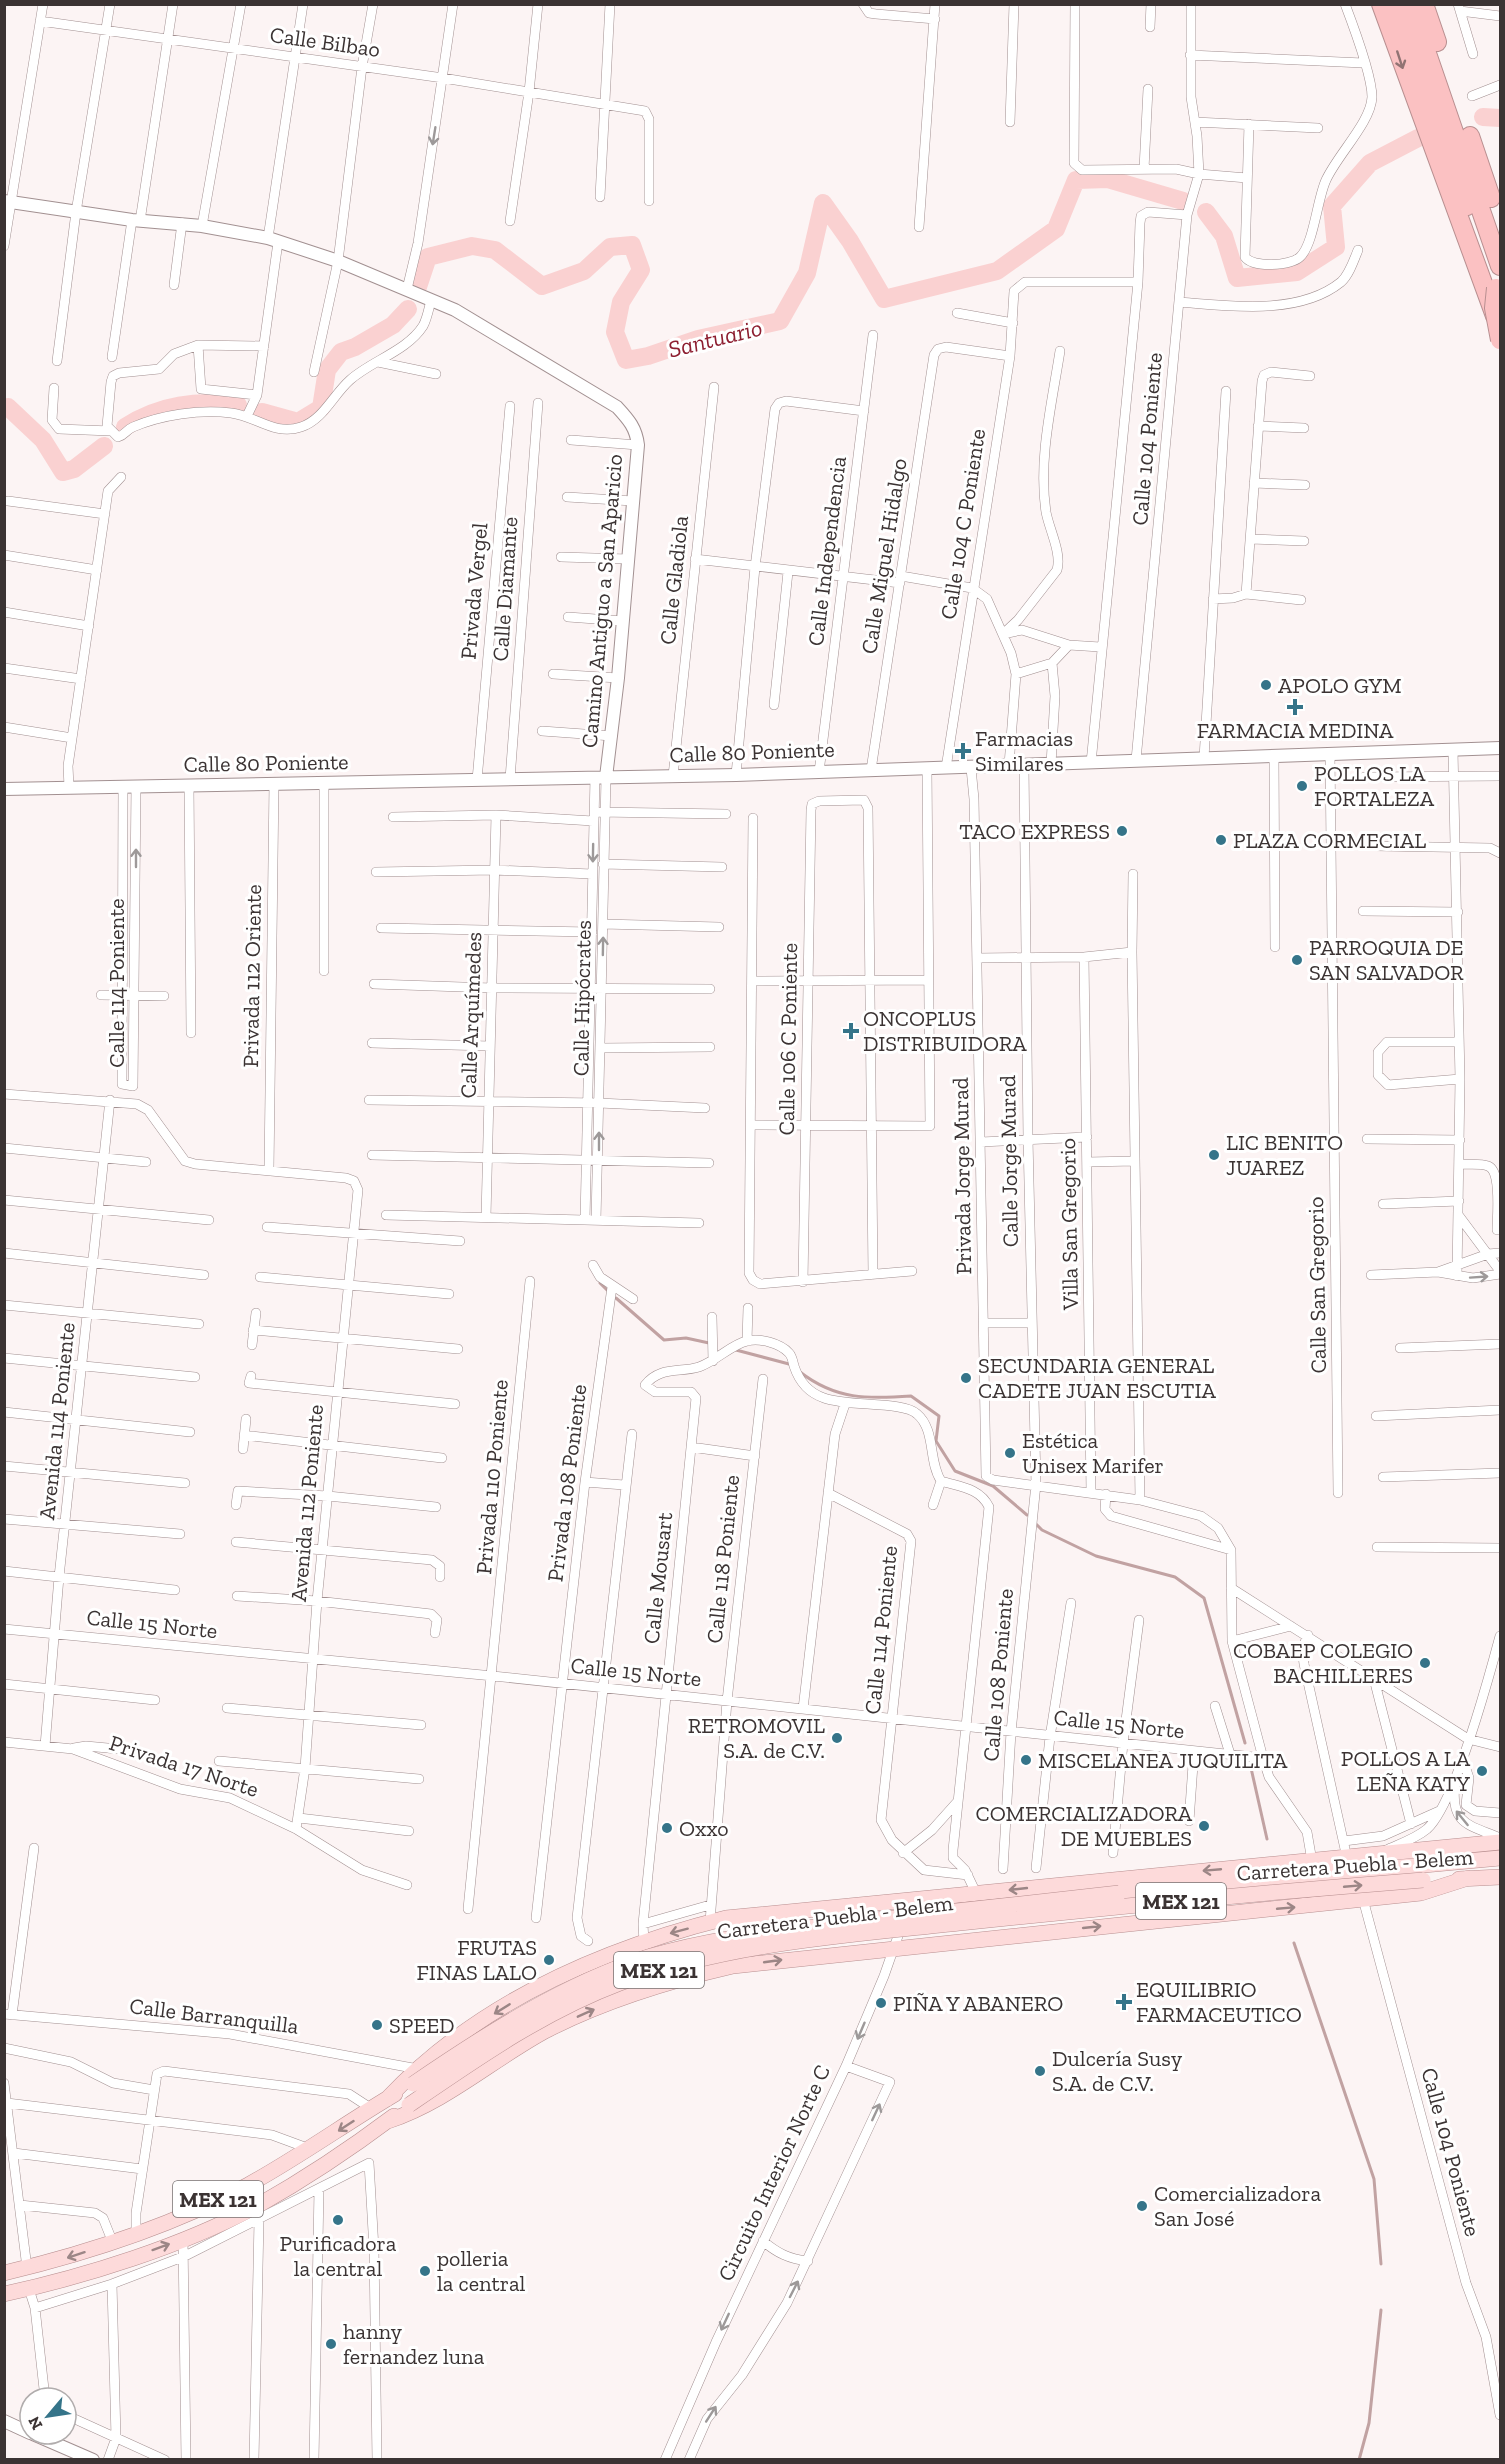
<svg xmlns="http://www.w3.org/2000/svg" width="1505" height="2464" font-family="'Zilla Slab',serif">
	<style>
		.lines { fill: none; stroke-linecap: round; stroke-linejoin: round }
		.stream { stroke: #c1a2a2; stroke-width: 3 }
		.river { stroke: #fad1d1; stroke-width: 18 }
		.minor-casing { stroke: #a29091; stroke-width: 10 }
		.tertiary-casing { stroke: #a29091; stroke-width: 14 }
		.primary-casing { stroke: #b88f90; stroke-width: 16 }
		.motorway-casing { stroke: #b88f90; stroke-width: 20 }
		.minor { stroke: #fff; stroke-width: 9 }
		.tertiary { stroke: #fff; stroke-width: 12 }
		.primary { stroke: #fddada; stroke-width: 15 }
		.motorway { stroke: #fbc1c2; stroke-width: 18 }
		.primary-bridge-casing { stroke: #b88f90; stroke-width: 16; stroke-linecap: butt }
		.motorway-bridge-casing { stroke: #b88f90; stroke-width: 20; stroke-linecap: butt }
		.primary-bridge { stroke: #fddada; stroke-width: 15 }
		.motorway-bridge { stroke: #fbc1c2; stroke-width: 18 }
		.oneway { stroke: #917373 }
		.oneway2 { stroke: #9d9999 }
		.oneway3 { stroke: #9c8686 }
		.poi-dot { fill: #357489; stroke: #fff; stroke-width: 2 }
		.labels { text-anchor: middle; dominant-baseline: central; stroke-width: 6; stroke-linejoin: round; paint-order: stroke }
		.shield { fill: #fff; stroke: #767070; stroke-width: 1.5 }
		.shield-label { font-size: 21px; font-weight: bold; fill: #3b3333 }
		.street-label { font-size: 22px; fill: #3b3333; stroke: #fff }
		.poi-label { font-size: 22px; fill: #3b3333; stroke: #fff; text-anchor: start }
		.water-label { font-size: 24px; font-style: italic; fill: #8d1e30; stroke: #fff }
	</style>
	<rect width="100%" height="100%" fill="#fcf4f4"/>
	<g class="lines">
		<path class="stream" d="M600 1283 607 1290
			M616 1298 664 1340 686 1338 709 1343
			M736 1350 789 1364
			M800 1372C836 1400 868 1399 911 1396L939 1416 936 1441 955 1471 993 1486 1027 1515
			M1036 1524 1042 1530 1096 1556 1175 1577 1204 1598 1245 1743
			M1251 1768 1267 1839
			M1294 1943 1374 2179 1381 2264
			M1359 2460 1369 2423 1381 2310"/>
		<path class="river" d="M1483 117 1500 118
			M1206 212 1224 236 1237 278 1297 272 1336 247 1332 206 1370 163 1418 138
			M418 287 428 257 472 246 495 250 542 286 584 271 610 247 632 245 641 270 621 302 615 332 626 360 648 356 698 339 780 321 807 273 823 203 850 241 884 299 997 271 1056 229 1076 180 1108 179 1183 201
			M4 408 8 407 43 440 63 472 74 469 104 446
			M262 412 298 422 321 408 327 370 341 352 355 347 393 325 408 309
			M125 427C160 404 197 400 238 405"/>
		<g class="minor-casing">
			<path id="minor" d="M863 4 869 13 876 14 935 19
				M1075 4 1074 163 1082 170 1176 169 1199 174 1247 178
				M1458 4 1473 54
				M1460 11 1500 16
				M40 21 443 78 645 111 649 119V201
				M1150 27 1151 4
				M1190 55 1363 63
				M1472 96 1500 85
				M1010 122 1014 4
				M1195 122 1318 128
				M1249 124 1245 257C1253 268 1290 266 1300 257 1314 244 1317 199 1326 180 1338 154 1371 122 1372 97 1372 76 1353 25 1345 4
				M1144 169 1148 89
				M600 197 610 4
				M140 221 173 4
				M510 221 529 92 538 4
				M202 226 241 4
				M919 227 935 4
				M268 238 303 4
				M4 246 43 4
				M174 285 182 223
				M407 289 418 243 453 4
				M1179 302C1229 306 1299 316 1341 282 1349 275 1354 260 1358 250
				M957 313 1013 323
				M198 345 201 389 257 395
				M264 346 198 345 174 354 159 369 119 373 113 376 111 382 107 426 118 437C125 435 126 430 133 427 161 415 200 409 231 413 256 416 274 436 301 427 323 420 333 395 350 380 371 361 407 351 423 326 427 319 429 308 431 300
				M112 357 132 220
				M57 361 76 212 110 4
				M378 362 436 374
				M314 372 338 261 362 67 373 4
				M54 388 52 420 59 429 111 431
				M247 416 257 395 278 242
				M1258 426 1304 428
				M571 440 638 445
				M1254 483 1305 485
				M567 497 633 501
				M8 501 105 514
				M1250 539 1304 541
				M4 555 97 570
				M561 557 628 559
				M695 559 900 583
				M901 576 972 588 987 599 1011 653 1016 674 1009 765
				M1246 594 1262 381 1264 375 1271 372 1310 376
				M1213 599 1233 598 1246 594 1301 600
				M4 612 89 626
				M568 617 623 621
				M1003 634 1018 620 1057 570C1062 553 1049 529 1046 512 1038 459 1052 403 1060 351
				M1003 634 1022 630 1069 645 1100 647
				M4 668 81 679
				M553 674 618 678
				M1016 674 1052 663 1069 645
				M774 705 788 572
				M4 727 72 738
				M542 731 612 736
				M1453 750 1460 1079 1457 1276
				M1330 753 1338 1493
				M1274 755 1275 947
				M1204 758 1226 391
				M1136 760 1187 215 1199 174 1197 136 1191 97V4
				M1091 763 1138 282 1140 223 1141 216 1148 212 1187 215
				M1051 764 1055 696 1052 663
				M946 768 1010 356 1014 291 1025 282H1138
				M971 768 974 799 986 1476 993 1480 1140 1500 1201 1516 1218 1528 1231 1550 1232 1641 1263 1758 1269 1777 1307 1832 1312 1861
				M871 770 934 355 938 349 946 347 1010 356
				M819 772 873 335
				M736 775 755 567 775 409 779 403 786 401 864 411
				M673 776 714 387
				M1364 777 1500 776
				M510 779 538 403
				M477 780 510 406
				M189 785 191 1033
				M123 786 122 1084 133 1086 136 786
				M69 787 68 766 108 491 121 477
				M598 812 726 814
				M393 817 496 815 593 821
				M753 818 749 1273 753 1280 760 1284 912 1271
				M1376 846 1490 848 1500 853
				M603 864 722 867
				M376 872 494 870 592 874
				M1133 874 1132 952 1140 1500
				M1363 911 1458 912
				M603 924 719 927
				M381 928 592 932
				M1084 957 1091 1492
				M977 958 1084 957 1132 952
				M324 971V782
				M1373 975 1458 973
				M753 981 928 980
				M374 984 492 988 710 989
				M101 995 164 996
				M1459 1042H1387L1378 1052V1075L1388 1085 1460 1079
				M372 1043 490 1046
				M601 1048 710 1047
				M4 1094 137 1104 148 1110 185 1161 195 1164 346 1178 354 1181 358 1190 317 1601 305 1768 296 1829
				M369 1100 599 1103 705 1108
				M752 1125 930 1126 927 769
				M1367 1139 1460 1140
				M981 1142 1087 1137
				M4 1148 146 1162
				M372 1155 709 1163
				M1087 1162 1135 1161
				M1459 1164C1468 1165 1480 1163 1488 1166 1502 1171 1497 1217 1497 1230
				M269 1169 274 783
				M4 1200 209 1220
				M1383 1204 1459 1201
				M386 1215 699 1223
				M1459 1216 1500 1271
				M486 1217 496 815
				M585 1220 595 777
				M596 1220 606 777
				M267 1227 460 1241
				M4 1253 204 1275
				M593 1265 600 1277 633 1299
				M1438 1272 1488 1254 1500 1253
				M1371 1275 1438 1272 1473 1278 1500 1274
				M260 1277 449 1294
				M803 1282 811 810 812 804 819 801 864 800 868 808 873 1275
				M4 1305 199 1324
				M712 1317 713 1361
				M984 1323H1031
				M253 1330 458 1349
				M747 1341 748 1308
				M252 1345 256 1313
				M1400 1348 1500 1344
				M4 1358 195 1377
				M251 1376 249 1383 455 1404
				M4 1412 190 1432
				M1376 1416 1500 1410
				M244 1435 442 1458
				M691 1447 755 1456
				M243 1449 246 1419
				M4 1466 185 1483
				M1383 1477 1500 1473
				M585 1482 624 1485
				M828 1493 907 1534 911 1541 881 1820 892 1840 924 1870 968 1875
				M1106 1494 1105 1509 1111 1516 1231 1550
				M236 1505 238 1491 328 1496 436 1507
				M933 1505 941 1481
				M4 1519 180 1534
				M236 1542 432 1560 440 1566V1577
				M1377 1547 1500 1548
				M4 1571 175 1590
				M1231 1588 1468 1739 1500 1747
				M237 1596 317 1601 431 1614 437 1620 435 1633
				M4 1629 493 1676 1263 1758
				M1308 1635 1302 1649 1304 1664 1347 1858
				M1232 1641 1291 1626
				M1374 1679 1411 1824
				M4 1684 155 1700
				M1215 1706 1230 1754
				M227 1708 421 1725
				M803 1709 835 1434 845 1404
				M4 1742 73 1749 180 1789 230 1798 296 1829 362 1870 407 1885
				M45 1746 59 1577 110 1100
				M74 1748 86 1746 129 1750
				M1462 1757 1469 1778 1466 1805 1475 1811 1500 1813
				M219 1761 419 1779
				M1455 1785C1450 1825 1470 1825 1500 1838
				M299 1818 409 1831
				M1189 1821 1194 1751
				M1344 1841 1383 1836 1439 1811
				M1386 1850C1399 1844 1415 1839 1427 1829 1455 1804 1489 1677 1500 1636
				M903 1853 932 1830 958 1801
				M1113 1853 1123 1743 1139 1620
				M1036 1868 1050 1737 1071 1603
				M1003 1869 1011 1732 1036 1484 1028 1139 1024 765
				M1363 1899 1466 2283 1486 2337 1500 2415
				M468 1909 530 1281
				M536 1918 585 1482 612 1287
				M710 1922 727 1701 763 1379
				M643 1924 710 1905
				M588 1941 581 1936 577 1918 632 1434
				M644 1942 643 1924 696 1398 691 1392H655L645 1385C660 1366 679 1373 699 1367 716 1361 732 1344 747 1341 760 1338 780 1343 789 1353 792 1356 793 1362 794 1366 799 1381 809 1393 824 1398 848 1407 903 1401 917 1414 936 1430 928 1461 941 1481 960 1487 980 1488 989 1507L953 1850V1858L965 1870 976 1893
				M4 2014 230 2034 418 2069
				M12 2015 34 1848
				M4 2048 71 2062 113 2083 154 2090
				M4 2083 27 2268
				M7 2103 272 2135 310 2149
				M14 2153 142 2169
				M20 2205 95 2213 103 2218 113 2243
				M136 2234V2213L157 2074 164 2071 349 2094 372 2109
				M183 2239 186 2460
				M763 2241C777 2253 789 2259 808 2261
				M29 2289 35 2308 112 2284 185 2256 369 2163 374 2249 377 2460
				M35 2308 45 2398
				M66 2415 165 2460
				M108 2460 116 2438 112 2284
				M254 2460 259 2220
				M314 2460 319 2189
				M665 2460 716 2342 846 2066 884 1976 911 1899
				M689 2460 707 2419 742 2375 787 2303 890 2082 846 2066"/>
		</g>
		<g class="tertiary-casing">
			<path id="tertiary" d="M4 201 132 220 202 226 268 238 338 261 455 310 617 407C629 420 636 428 638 445L618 678 606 777
				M4 789 736 775 1500 748
				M4 2421 30 2433
				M33 2434 93 2460"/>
		</g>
		<g class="primary-casing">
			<path id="primary" d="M1459 1879 1500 1877
				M1119 1893 1500 1858
				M387 2099C476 2004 602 1949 726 1918L1500 1842
				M388 2121C446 2102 493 2059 547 2030 606 2000 668 1981 733 1966L1421 1893 1468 1878
				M4 2273C88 2253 172 2226 248 2185 299 2157 346 2123 395 2094
				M4 2294C87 2276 182 2246 257 2206 305 2179 350 2149 394 2116"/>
		</g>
		<g class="motorway-casing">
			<path id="motorway" d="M1381 4 1495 316
				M1395 4 1467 206
				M1410 4 1500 266
				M1424 4 1437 42
				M1470 136 1491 198"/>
		</g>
		<use href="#minor" class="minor"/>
		<use href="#tertiary" class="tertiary"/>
		<use href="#primary" class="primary"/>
		<use href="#motorway" class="motorway"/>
		<g class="primary-bridge-casing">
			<path id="primary-bridge" d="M413 2084C486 2034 564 1984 648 1957 711 1938 774 1932 840 1924 933 1913 1026 1904 1119 1893
				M409 2105C476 2059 543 2012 620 1983 732 1942 851 1935 969 1922 1120 1906 1272 1892 1423 1880"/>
		</g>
		<g class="motorway-bridge-casing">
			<path id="motorway-bridge" d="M1496 288 1494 308 1500 340"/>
		</g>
		<use href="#primary-bridge" class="primary-bridge"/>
		<use href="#motorway-bridge" class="motorway-bridge"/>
	</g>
	<defs><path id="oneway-shaft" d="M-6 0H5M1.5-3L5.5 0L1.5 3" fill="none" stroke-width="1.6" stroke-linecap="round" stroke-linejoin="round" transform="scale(1.5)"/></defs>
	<use class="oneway" href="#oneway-shaft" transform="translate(1400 60) rotate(72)"/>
	<g class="oneway2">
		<use href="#oneway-shaft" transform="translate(434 136) rotate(99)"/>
		<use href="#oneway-shaft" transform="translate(593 853) rotate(91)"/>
		<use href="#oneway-shaft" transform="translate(136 858) rotate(-90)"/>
		<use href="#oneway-shaft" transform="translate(603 946) rotate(-89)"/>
		<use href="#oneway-shaft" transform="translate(599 1141) rotate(-90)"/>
		<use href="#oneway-shaft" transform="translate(1479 1277) rotate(-4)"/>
		<use href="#oneway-shaft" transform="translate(1462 1818) rotate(-129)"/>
		<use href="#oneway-shaft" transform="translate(861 2031) rotate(113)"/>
		<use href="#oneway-shaft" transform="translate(876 2112) rotate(-65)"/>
		<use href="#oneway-shaft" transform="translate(794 2289) rotate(-63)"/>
		<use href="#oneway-shaft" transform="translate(725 2322) rotate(115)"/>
		<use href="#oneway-shaft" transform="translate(711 2414) rotate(-57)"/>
	</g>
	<g class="oneway3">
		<use href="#oneway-shaft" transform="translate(1212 1870) rotate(175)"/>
		<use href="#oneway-shaft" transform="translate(1353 1886) rotate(-5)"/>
		<use href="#oneway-shaft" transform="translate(1018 1889) rotate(174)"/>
		<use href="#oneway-shaft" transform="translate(1286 1908) rotate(-5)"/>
		<use href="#oneway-shaft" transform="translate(1092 1927) rotate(-6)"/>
		<use href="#oneway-shaft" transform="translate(679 1931) rotate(165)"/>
		<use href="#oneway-shaft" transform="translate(773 1961) rotate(-8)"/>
		<use href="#oneway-shaft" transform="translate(502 2009) rotate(148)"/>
		<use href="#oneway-shaft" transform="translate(586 2013) rotate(-24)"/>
		<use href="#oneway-shaft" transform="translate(346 2126) rotate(147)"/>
		<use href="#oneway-shaft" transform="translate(161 2247) rotate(-20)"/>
		<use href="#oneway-shaft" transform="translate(76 2255) rotate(162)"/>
	</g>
	<g class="poi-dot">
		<circle cx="1266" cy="685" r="6"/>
		<path d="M1292 698h6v6h6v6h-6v6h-6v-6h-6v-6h6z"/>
		<path d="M960 742h6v6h6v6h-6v6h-6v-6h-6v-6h6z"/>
		<circle cx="1302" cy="786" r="6"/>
		<circle cx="1122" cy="831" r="6"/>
		<circle cx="1221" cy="840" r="6"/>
		<circle cx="1297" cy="960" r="6"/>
		<path d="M848 1022h6v6h6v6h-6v6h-6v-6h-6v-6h6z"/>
		<circle cx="1214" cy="1155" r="6"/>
		<circle cx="966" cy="1378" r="6"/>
		<circle cx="1010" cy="1453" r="6"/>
		<circle cx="1425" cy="1663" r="6"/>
		<circle cx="837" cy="1738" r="6"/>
		<circle cx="1026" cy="1760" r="6"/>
		<circle cx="1482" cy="1771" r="6"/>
		<circle cx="1204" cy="1826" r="6"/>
		<circle cx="667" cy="1828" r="6"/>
		<circle cx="549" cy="1960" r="6"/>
		<path d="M1121 1993h6v6h6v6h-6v6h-6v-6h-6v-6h6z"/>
		<circle cx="881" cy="2003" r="6"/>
		<circle cx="377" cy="2025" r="6"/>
		<circle cx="1040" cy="2071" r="6"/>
		<circle cx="1142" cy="2206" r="6"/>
		<circle cx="338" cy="2220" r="6"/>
		<circle cx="425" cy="2271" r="6"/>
		<circle cx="331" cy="2344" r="6"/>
	</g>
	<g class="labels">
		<g class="shield">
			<rect x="1136" y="1883" width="90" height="36" rx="4.5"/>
			<rect x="614" y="1952" width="90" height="36" rx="4.5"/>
			<rect x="173" y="2181" width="90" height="36" rx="4.5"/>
		</g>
		<g class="shield-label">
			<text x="1181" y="1901">MEX 121</text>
			<text x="659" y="1970">MEX 121</text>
			<text x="218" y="2199">MEX 121</text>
		</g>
		<g class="street-label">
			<text transform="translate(325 42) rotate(8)">Calle Bilbao</text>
			<text transform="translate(1147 439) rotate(-85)">Calle 104 Poniente</text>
			<text transform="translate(963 524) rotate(-81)">Calle 104 C Poniente</text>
			<text transform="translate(827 551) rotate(-83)">Calle Independencia</text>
			<text transform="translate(884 556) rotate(-81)">Calle Miguel Hidalgo</text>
			<text transform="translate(674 580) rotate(-84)">Calle Gladiola</text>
			<text transform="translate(505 589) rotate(-86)">Calle Diamante</text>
			<text transform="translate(474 591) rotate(-85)">Privada Vergel</text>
			<text transform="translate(602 601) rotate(-85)">Camino Antiguo a San Aparicio</text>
			<text transform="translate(752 752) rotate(-2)">Calle 80 Poniente</text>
			<text transform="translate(266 763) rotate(-1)">Calle 80 Poniente</text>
			<text transform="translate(252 976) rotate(-89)">Privada 112 Oriente</text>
			<text transform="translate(116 983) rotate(-90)">Calle 114 Poniente</text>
			<text transform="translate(582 998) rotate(-89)">Calle Hipócrates</text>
			<text transform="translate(471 1015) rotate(-88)">Calle Arquímedes</text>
			<text transform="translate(788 1039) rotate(-89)">Calle 106 C Poniente</text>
			<text transform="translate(1009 1161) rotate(-91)">Calle Jorge Murad</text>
			<text transform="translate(962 1176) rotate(-91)">Privada Jorge Murad</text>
			<text transform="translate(1069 1224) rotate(-91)">Villa San Gregorio</text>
			<text transform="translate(1317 1285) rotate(-91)">Calle San Gregorio</text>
			<text transform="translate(57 1421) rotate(-84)">Avenida 114 Poniente</text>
			<text transform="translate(492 1477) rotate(-85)">Privada 110 Poniente</text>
			<text transform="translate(567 1483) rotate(-83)">Privada 108 Poniente</text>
			<text transform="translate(307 1503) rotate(-85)">Avenida 112 Poniente</text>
			<text transform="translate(723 1559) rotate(-84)">Calle 118 Poniente</text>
			<text transform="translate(658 1578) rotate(-84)">Calle Mousart</text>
			<text transform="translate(152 1624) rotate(6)">Calle 15 Norte</text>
			<text transform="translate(881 1630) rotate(-84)">Calle 114 Poniente</text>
			<text transform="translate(636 1672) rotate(6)">Calle 15 Norte</text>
			<text transform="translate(998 1675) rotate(-85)">Calle 108 Poniente</text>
			<text transform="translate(1119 1724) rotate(6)">Calle 15 Norte</text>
			<text transform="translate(184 1766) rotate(18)">Privada 17 Norte</text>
			<text transform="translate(1355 1865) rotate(-4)">Carretera Puebla - Belem</text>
			<text transform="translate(835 1917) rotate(-7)">Carretera Puebla - Belem</text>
			<text transform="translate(214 2016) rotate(7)">Calle Barranquilla</text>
			<text transform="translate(1451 2152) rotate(75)">Calle 104 Poniente</text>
			<text transform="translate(774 2173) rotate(-65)">Circuito Interior Norte C</text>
		</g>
		<g class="poi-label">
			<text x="1278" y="685">APOLO GYM</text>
			<text x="1295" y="730" text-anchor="middle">FARMACIA MEDINA</text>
			<text x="975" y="738">Farmacias<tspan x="975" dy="25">Similares</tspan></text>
			<text x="1314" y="773">POLLOS LA<tspan x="1314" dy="25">FORTALEZA</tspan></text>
			<text x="1110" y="831" text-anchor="end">TACO EXPRESS</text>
			<text x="1233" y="840">PLAZA CORMECIAL</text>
			<text x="1309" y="947">PARROQUIA DE<tspan x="1309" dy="25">SAN SALVADOR</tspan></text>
			<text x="863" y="1018">ONCOPLUS<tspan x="863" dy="25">DISTRIBUIDORA</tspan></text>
			<text x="1226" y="1142">LIC BENITO<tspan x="1226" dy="25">JUAREZ</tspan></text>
			<text x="978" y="1365">SECUNDARIA GENERAL<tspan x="978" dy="25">CADETE JUAN ESCUTIA</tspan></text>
			<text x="1022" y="1440">Estética<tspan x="1022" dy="25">Unisex Marifer</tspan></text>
			<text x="1413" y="1650" text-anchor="end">COBAEP COLEGIO<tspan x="1413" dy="25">BACHILLERES</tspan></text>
			<text x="825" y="1725" text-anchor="end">RETROMOVIL<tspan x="825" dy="25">S.A. de C.V.</tspan></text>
			<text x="1470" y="1758" text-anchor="end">POLLOS A LA<tspan x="1470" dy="25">LEÑA KATY</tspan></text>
			<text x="1038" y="1760">MISCELANEA JUQUILITA</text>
			<text x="1192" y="1813" text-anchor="end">COMERCIALIZADORA<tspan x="1192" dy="25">DE MUEBLES</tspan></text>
			<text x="679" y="1828">Oxxo</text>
			<text x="537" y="1947" text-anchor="end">FRUTAS<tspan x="537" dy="25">FINAS LALO</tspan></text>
			<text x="1136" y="1989">EQUILIBRIO<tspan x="1136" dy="25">FARMACEUTICO</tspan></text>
			<text x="893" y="2003">PIÑA Y ABANERO</text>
			<text x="389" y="2025">SPEED</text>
			<text x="1052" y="2058">Dulcería Susy<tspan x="1052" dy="25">S.A. de C.V.</tspan></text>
			<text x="1154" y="2193">Comercializadora<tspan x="1154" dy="25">San José</tspan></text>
			<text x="338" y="2243" text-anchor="middle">Purificadora<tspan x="338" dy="25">la central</tspan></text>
			<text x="437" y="2258">polleria<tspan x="437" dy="25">la central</tspan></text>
			<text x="343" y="2331">hanny<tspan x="343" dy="25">fernandez luna</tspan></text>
		</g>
		<g class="water-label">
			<text transform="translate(715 338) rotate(-14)">Santuario</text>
		</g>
	</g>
	<rect width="1505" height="2464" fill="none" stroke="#3b3333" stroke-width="12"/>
	<g transform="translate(48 2416) rotate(241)"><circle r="28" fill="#ffffff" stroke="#b1adad" stroke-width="1.5"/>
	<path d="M0-4.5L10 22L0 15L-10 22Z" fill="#357489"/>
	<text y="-9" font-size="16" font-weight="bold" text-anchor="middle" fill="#3b3333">N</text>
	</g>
</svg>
